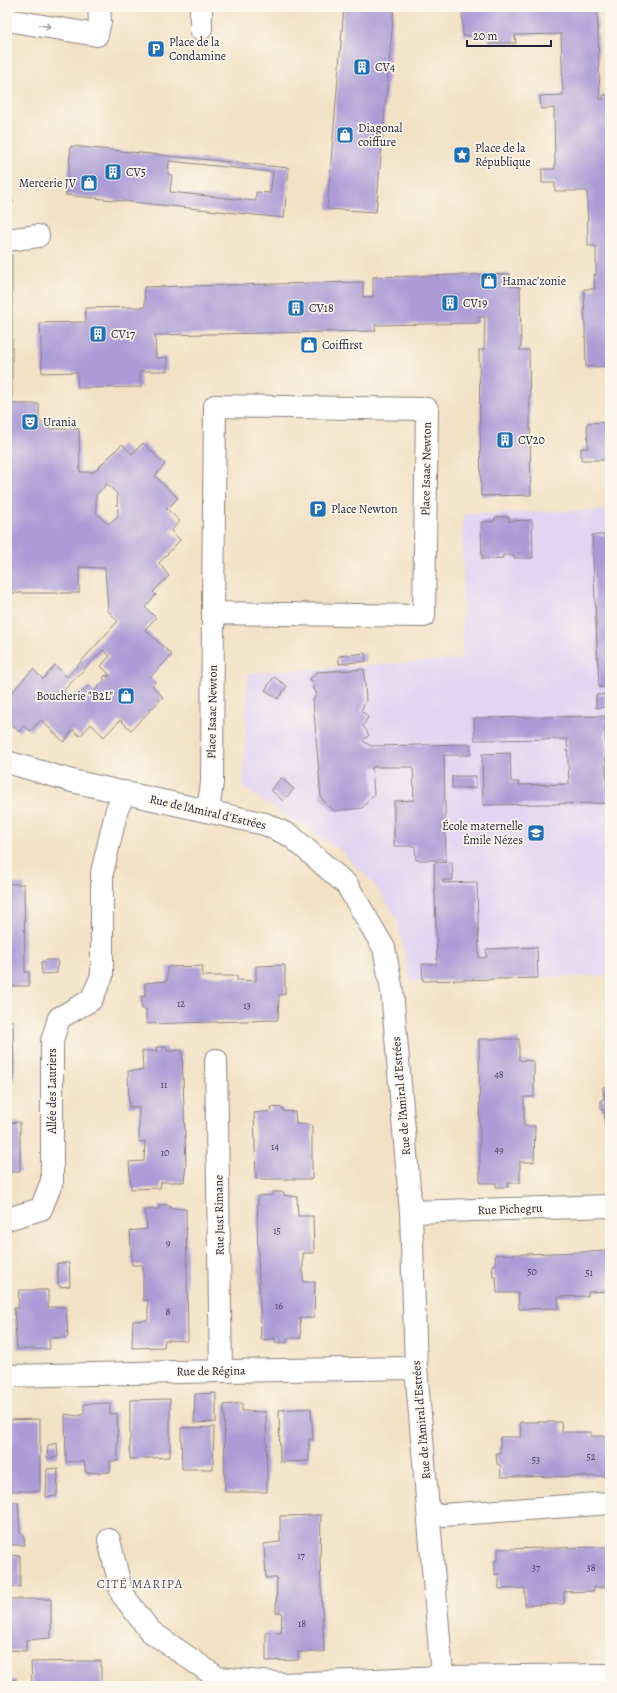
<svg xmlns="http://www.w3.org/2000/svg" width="617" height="1693" font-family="Alegreya,serif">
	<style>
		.built { fill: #e2d4f3 }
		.building { fill: #ac9bd6; fill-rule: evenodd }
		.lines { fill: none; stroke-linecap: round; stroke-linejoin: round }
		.minor-casing { stroke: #8a8280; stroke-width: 24 }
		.minor { stroke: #fff; stroke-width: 22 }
		.oneway { stroke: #9c9ca7 }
		.labels { text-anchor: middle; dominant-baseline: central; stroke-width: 3.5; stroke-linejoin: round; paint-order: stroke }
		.number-label { font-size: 10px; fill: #444062 }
		.poi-label { font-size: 12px; fill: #22223b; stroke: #fbf7ec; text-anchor: start }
		.street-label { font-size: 12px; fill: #22223b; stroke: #fbf7ec }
		.neighbourhood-label { font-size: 13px; letter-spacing: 1px; fill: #524c71; stroke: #fbf7ec }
	</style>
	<rect width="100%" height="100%" fill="#fbf7ec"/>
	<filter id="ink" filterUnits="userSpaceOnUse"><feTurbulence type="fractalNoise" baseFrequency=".025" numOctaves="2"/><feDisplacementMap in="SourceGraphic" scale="8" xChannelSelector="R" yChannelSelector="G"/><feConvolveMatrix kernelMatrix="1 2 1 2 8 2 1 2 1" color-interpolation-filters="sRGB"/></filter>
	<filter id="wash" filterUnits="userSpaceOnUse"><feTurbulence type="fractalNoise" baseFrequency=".012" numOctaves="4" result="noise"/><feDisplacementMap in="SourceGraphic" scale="16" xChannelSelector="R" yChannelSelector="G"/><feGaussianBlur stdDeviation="0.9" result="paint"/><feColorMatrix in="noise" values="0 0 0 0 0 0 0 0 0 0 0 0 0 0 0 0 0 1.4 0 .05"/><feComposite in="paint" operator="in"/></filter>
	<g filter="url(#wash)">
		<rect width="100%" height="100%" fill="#f3e1c5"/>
		<path class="built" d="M610 510V976L410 981 397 918 374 884 339 849 243 788 248 673 462 659 463 514Z"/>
		<g id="blocks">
			<path class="building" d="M344 7H394L376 212 327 209Z
				M462 7H597L600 99H603V95H610V366L586 367 584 289H595L594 274 596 275V246H588L587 191H555V183H542V169H555L554 108 541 109 540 96 563 95 561 34 515 35 516 43H489V35L463 36Z
				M71 146 289 168 284 218 66 195ZM169 161 273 172 270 193 256 192V201L170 192 172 175 168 174Z
				M7 183 13 203 7 205Z
				M7 255H12V404H39V422H49V429H79L80 472H94L122 444 132 454 143 443 165 464 155 476 178 498 167 509 180 521 171 531 180 540 159 563 169 576 153 592 156 595 145 607 156 618 145 629 172 655 150 677 155 682 152 686 163 697 131 730 120 720 104 737 91 724 80 736 73 730 64 742 41 720 30 731 24 726 19 732 7 720V688L12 692 33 669 43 679 55 665 67 677 118 621 108 611 105 568 79 567V593H7ZM107 484 117 494 118 516 108 524 96 513V495ZM103 650 110 656 101 666 110 675 108 677 106 675 103 678 105 680 94 692 88 686 81 693 79 692 73 697 75 699 74 701 63 691Z
				M510 274V286L520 287 521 347 519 350H529L531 495 481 496 479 350H483L484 348 485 317H478L479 323 375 325 376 331 155 335 156 358 167 357V371H140L141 387 78 388 77 372 42 373 40 323 86 322 85 308 145 307 144 287 363 282V297H373V277Z
				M610 422V460H581V448H588L587 423Z
				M495 517H509V521L532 520 533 558H514V555H503V558L482 559 481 522 495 521Z
				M592 535H610V687H599Z
				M365 653 366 661 339 664V656Z
				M364 669 366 701 361 710 368 717 363 726 369 735 363 741 371 746 471 744V755H444L446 860H416L415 846H394V801L414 800 413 767H372L374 794 362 808 334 811 321 798 313 700 317 693 312 688 316 685 310 679 317 672Z
				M274 677 287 686 278 699 265 690Z
				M605 694 606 707 596 708V695Z
				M605 716 604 720H610V729H605L607 803 483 805 482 754 510 753 511 782H519V785L569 784 567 739 475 740 474 718Z
				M452 776H476V788H452Z
				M281 778 294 789 283 801 271 790Z
				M452 862 453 880H443V883L477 882 479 958 487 957 486 949 537 947 538 978 423 981 422 964H437L434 863Z
				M7 884H24L25 972H29V986H7Z
				M47 960H58L57 973 42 974 41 962Z
				M285 965V994L279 995 278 1020 146 1024V1009H142L141 996 145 997V983L167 981V967L203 966 202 976H237V980L256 981V966Z
				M7 1021H13L14 1080 7 1081Z
				M479 1039H519V1060L534 1061V1097H524V1126H535L534 1162H520V1183H508V1187H496V1183H480Z
				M156 1047H167V1051L182 1050 186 1165 184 1182H161L160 1188 131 1189 129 1162 144 1161 145 1141 139 1142V1107H129L128 1071 143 1070 142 1051H157Z
				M603 1087H610V1126L605 1127 604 1110H601V1100L604 1099Z
				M271 1107 283 1108V1111L295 1112 296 1124 312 1125V1179H256L254 1113 272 1111Z
				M20 1122V1172H7V1123Z
				M273 1192H284V1195L297 1197 298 1216H313L314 1253H303V1282H315L314 1318H300L301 1338H287V1343L275 1342V1338L262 1340 261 1339 257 1223 258 1196 273 1195Z
				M159 1205H170V1208L186 1209 188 1341 165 1340 164 1347 132 1348 133 1321 148 1320V1299L143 1301V1265H132L130 1231 147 1229 145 1210 159 1209Z
				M610 1251V1305H609L608 1291 588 1292V1296L558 1297 559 1308 519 1309 518 1293H497L496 1277H493L492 1265H496L495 1255Z
				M57 1263H69L70 1286 59 1287Z
				M19 1290H48V1307H66L68 1337 49 1338 50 1349H17L14 1308H18Z
				M216 1393V1422L194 1423 195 1394Z
				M170 1399V1457L130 1459V1400Z
				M110 1403V1414L117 1413 118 1461H110V1472L86 1473 84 1461 66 1462 65 1414 78 1416 84 1414V1404Z
				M242 1403V1411L266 1412 267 1492H225L224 1405Z
				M311 1408 313 1439H309V1461L280 1462 279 1410Z
				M40 1419V1491H7V1420Z
				M520 1422H561L562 1432H591V1436H610V1476L501 1477 500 1465 497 1464 496 1453H500V1437H521Z
				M214 1427 213 1469H182L181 1428Z
				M57 1443 58 1457 47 1458 48 1445Z
				M58 1468 57 1496 46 1497 47 1469Z
				M7 1502H18L20 1533H23L25 1545H7Z
				M321 1515 320 1562 324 1652H298V1660L266 1661V1632L281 1633 282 1612 276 1613 277 1578H266L264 1544 280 1542V1516Z
				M610 1547V1587H594V1591L564 1592V1604L525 1605V1588L499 1589V1574L495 1575V1560H498V1549Z
				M20 1555V1587L7 1586V1556Z
				M7 1599H51V1638L26 1640V1651L7 1650Z
				M89 1661H101V1686H32L31 1662Z
				M16 1680V1686H7V1681Z"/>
		</g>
	</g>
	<g filter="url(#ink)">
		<use href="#blocks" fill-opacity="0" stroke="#8a8280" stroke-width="1"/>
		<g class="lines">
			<g class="minor-casing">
				<path id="minor" d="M7 20 97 35 100 21 99 7
					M201 29V7
					M7 240 38 236
					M7 762 72 781 265 824 291 836 347 885 384 948 392 991 411 1212 416 1368 443 1686
					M208 811 212 783 213 613 424 616 427 409 215 406 213 613
					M216 1060 221 1371
					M411 1212 610 1206
					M7 1219 41 1209 52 1181V1041L59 1018 91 1000 102 976V873L117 809 125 792
					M7 1376 221 1371 416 1368
					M429 1516 610 1503
					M109 1540 122 1594 150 1631 218 1678 284 1684 442 1677 610 1675"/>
			</g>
			<use href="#minor" class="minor"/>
		</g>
		<defs><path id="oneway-shaft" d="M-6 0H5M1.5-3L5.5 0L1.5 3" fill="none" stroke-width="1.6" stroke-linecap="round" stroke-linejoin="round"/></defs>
		<use class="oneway" href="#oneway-shaft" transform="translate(45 26) rotate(10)"/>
	</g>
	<defs>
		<g id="parking-square" transform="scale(0.9)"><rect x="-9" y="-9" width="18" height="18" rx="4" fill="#1f6fb2" stroke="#fbf7ec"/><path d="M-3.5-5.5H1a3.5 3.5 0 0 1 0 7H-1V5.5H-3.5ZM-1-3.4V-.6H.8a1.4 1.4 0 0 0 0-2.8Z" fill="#fff"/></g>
		<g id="building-square" transform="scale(0.9)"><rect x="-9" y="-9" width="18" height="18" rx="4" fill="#1f6fb2" stroke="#fbf7ec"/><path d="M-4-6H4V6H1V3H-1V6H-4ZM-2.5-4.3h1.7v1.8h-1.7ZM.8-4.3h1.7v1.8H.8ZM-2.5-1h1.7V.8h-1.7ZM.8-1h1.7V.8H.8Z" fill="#fff"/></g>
		<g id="shop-square" transform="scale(0.9)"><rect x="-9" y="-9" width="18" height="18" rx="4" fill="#1f6fb2" stroke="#fbf7ec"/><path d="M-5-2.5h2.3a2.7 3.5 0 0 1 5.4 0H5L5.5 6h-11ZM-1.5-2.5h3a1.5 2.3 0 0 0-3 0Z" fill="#fff"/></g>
		<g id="sight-square" transform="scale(0.9)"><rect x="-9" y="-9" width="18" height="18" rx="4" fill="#1f6fb2" stroke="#fbf7ec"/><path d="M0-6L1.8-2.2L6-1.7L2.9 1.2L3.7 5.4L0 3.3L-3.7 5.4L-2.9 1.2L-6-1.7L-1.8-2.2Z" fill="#fff"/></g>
		<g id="theatre-square" transform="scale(0.9)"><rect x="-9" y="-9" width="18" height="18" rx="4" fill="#1f6fb2" stroke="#fbf7ec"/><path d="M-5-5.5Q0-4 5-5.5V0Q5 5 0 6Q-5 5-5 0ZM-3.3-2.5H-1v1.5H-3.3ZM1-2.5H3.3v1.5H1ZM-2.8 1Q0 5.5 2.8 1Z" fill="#fff"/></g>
		<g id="school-square" transform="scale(0.9)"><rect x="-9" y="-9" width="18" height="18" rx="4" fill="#1f6fb2" stroke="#fbf7ec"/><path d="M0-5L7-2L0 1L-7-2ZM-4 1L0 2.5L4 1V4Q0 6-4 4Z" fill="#fff"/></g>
	</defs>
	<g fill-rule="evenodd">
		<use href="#parking-square" x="156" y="49"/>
		<use href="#building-square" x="362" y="67"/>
		<use href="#shop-square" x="345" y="135"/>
		<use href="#sight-square" x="462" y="155"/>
		<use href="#building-square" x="113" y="172"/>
		<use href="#shop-square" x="89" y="183"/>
		<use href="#shop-square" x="489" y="281"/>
		<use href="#building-square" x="450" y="303"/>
		<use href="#building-square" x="296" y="308"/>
		<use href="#building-square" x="98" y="334"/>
		<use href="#shop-square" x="309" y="345"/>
		<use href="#theatre-square" x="30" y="422"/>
		<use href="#building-square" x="505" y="440"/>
		<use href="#parking-square" x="318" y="509"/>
		<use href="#shop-square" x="126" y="696"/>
		<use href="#school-square" x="536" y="833"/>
	</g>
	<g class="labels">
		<g class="number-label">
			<text x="181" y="1003">12</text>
			<text x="247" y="1005">13</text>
			<text x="499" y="1074">48</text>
			<text x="164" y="1084">11</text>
			<text x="275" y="1146">14</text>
			<text x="499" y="1149">49</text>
			<text x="165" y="1152">10</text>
			<text x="277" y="1230">15</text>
			<text x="168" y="1242">9</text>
			<text x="532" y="1271">50</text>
			<text x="589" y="1272">51</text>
			<text x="279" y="1305">16</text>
			<text x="168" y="1311">8</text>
			<text x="591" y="1456">52</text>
			<text x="536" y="1459">53</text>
			<text x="301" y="1555">17</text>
			<text x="536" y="1567">37</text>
			<text x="591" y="1567">38</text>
			<text x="302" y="1623">18</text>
		</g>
		<g class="poi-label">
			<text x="169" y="42">Place de la<tspan x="169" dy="14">Condamine</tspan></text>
			<text x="375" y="67">CV4</text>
			<text x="358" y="128">Diagonal<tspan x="358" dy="14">coiffure</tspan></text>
			<text x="475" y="148">Place de la<tspan x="475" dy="14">République</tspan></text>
			<text x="126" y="172">CV5</text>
			<text x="76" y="183" text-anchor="end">Mercerie JV</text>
			<text x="502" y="281">Hamac'zonie</text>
			<text x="463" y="303">CV19</text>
			<text x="309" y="308">CV18</text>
			<text x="111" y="334">CV17</text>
			<text x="322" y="345">Coiffirst</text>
			<text x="43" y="422">Urania</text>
			<text x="518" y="440">CV20</text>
			<text x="331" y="509">Place Newton</text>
			<text x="113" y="696" text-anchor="end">Boucherie "B2L"</text>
			<text x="523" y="826" text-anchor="end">École maternelle<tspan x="523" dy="14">Émile Nézes</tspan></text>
		</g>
		<g class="street-label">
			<text transform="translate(426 469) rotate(-89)">Place Isaac Newton</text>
			<text transform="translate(212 712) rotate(-89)">Place Isaac Newton</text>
			<text transform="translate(208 812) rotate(13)">Rue de l'Amiral d'Estrées</text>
			<text transform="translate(52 1091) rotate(-90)">Allée des Lauriers</text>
			<text transform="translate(401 1096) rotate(-95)">Rue de l'Amiral d'Estrées</text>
			<text transform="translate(510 1209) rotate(-2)">Rue Pichegru</text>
			<text transform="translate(219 1215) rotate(-91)">Rue Just Rimane</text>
			<text transform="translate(211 1371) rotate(-1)">Rue de Régina</text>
			<text transform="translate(421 1420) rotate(-95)">Rue de l'Amiral d'Estrées</text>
		</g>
		<g class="neighbourhood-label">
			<text x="140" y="1583">CITÉ MARIPA</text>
		</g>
	</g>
	<rect width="617" height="1693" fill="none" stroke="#fbf7ec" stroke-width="24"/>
	<path d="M467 40v6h84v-6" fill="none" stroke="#22223b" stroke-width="2"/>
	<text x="473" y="40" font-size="12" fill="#22223b" stroke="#fbf7ec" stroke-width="3" paint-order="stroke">20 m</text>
</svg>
